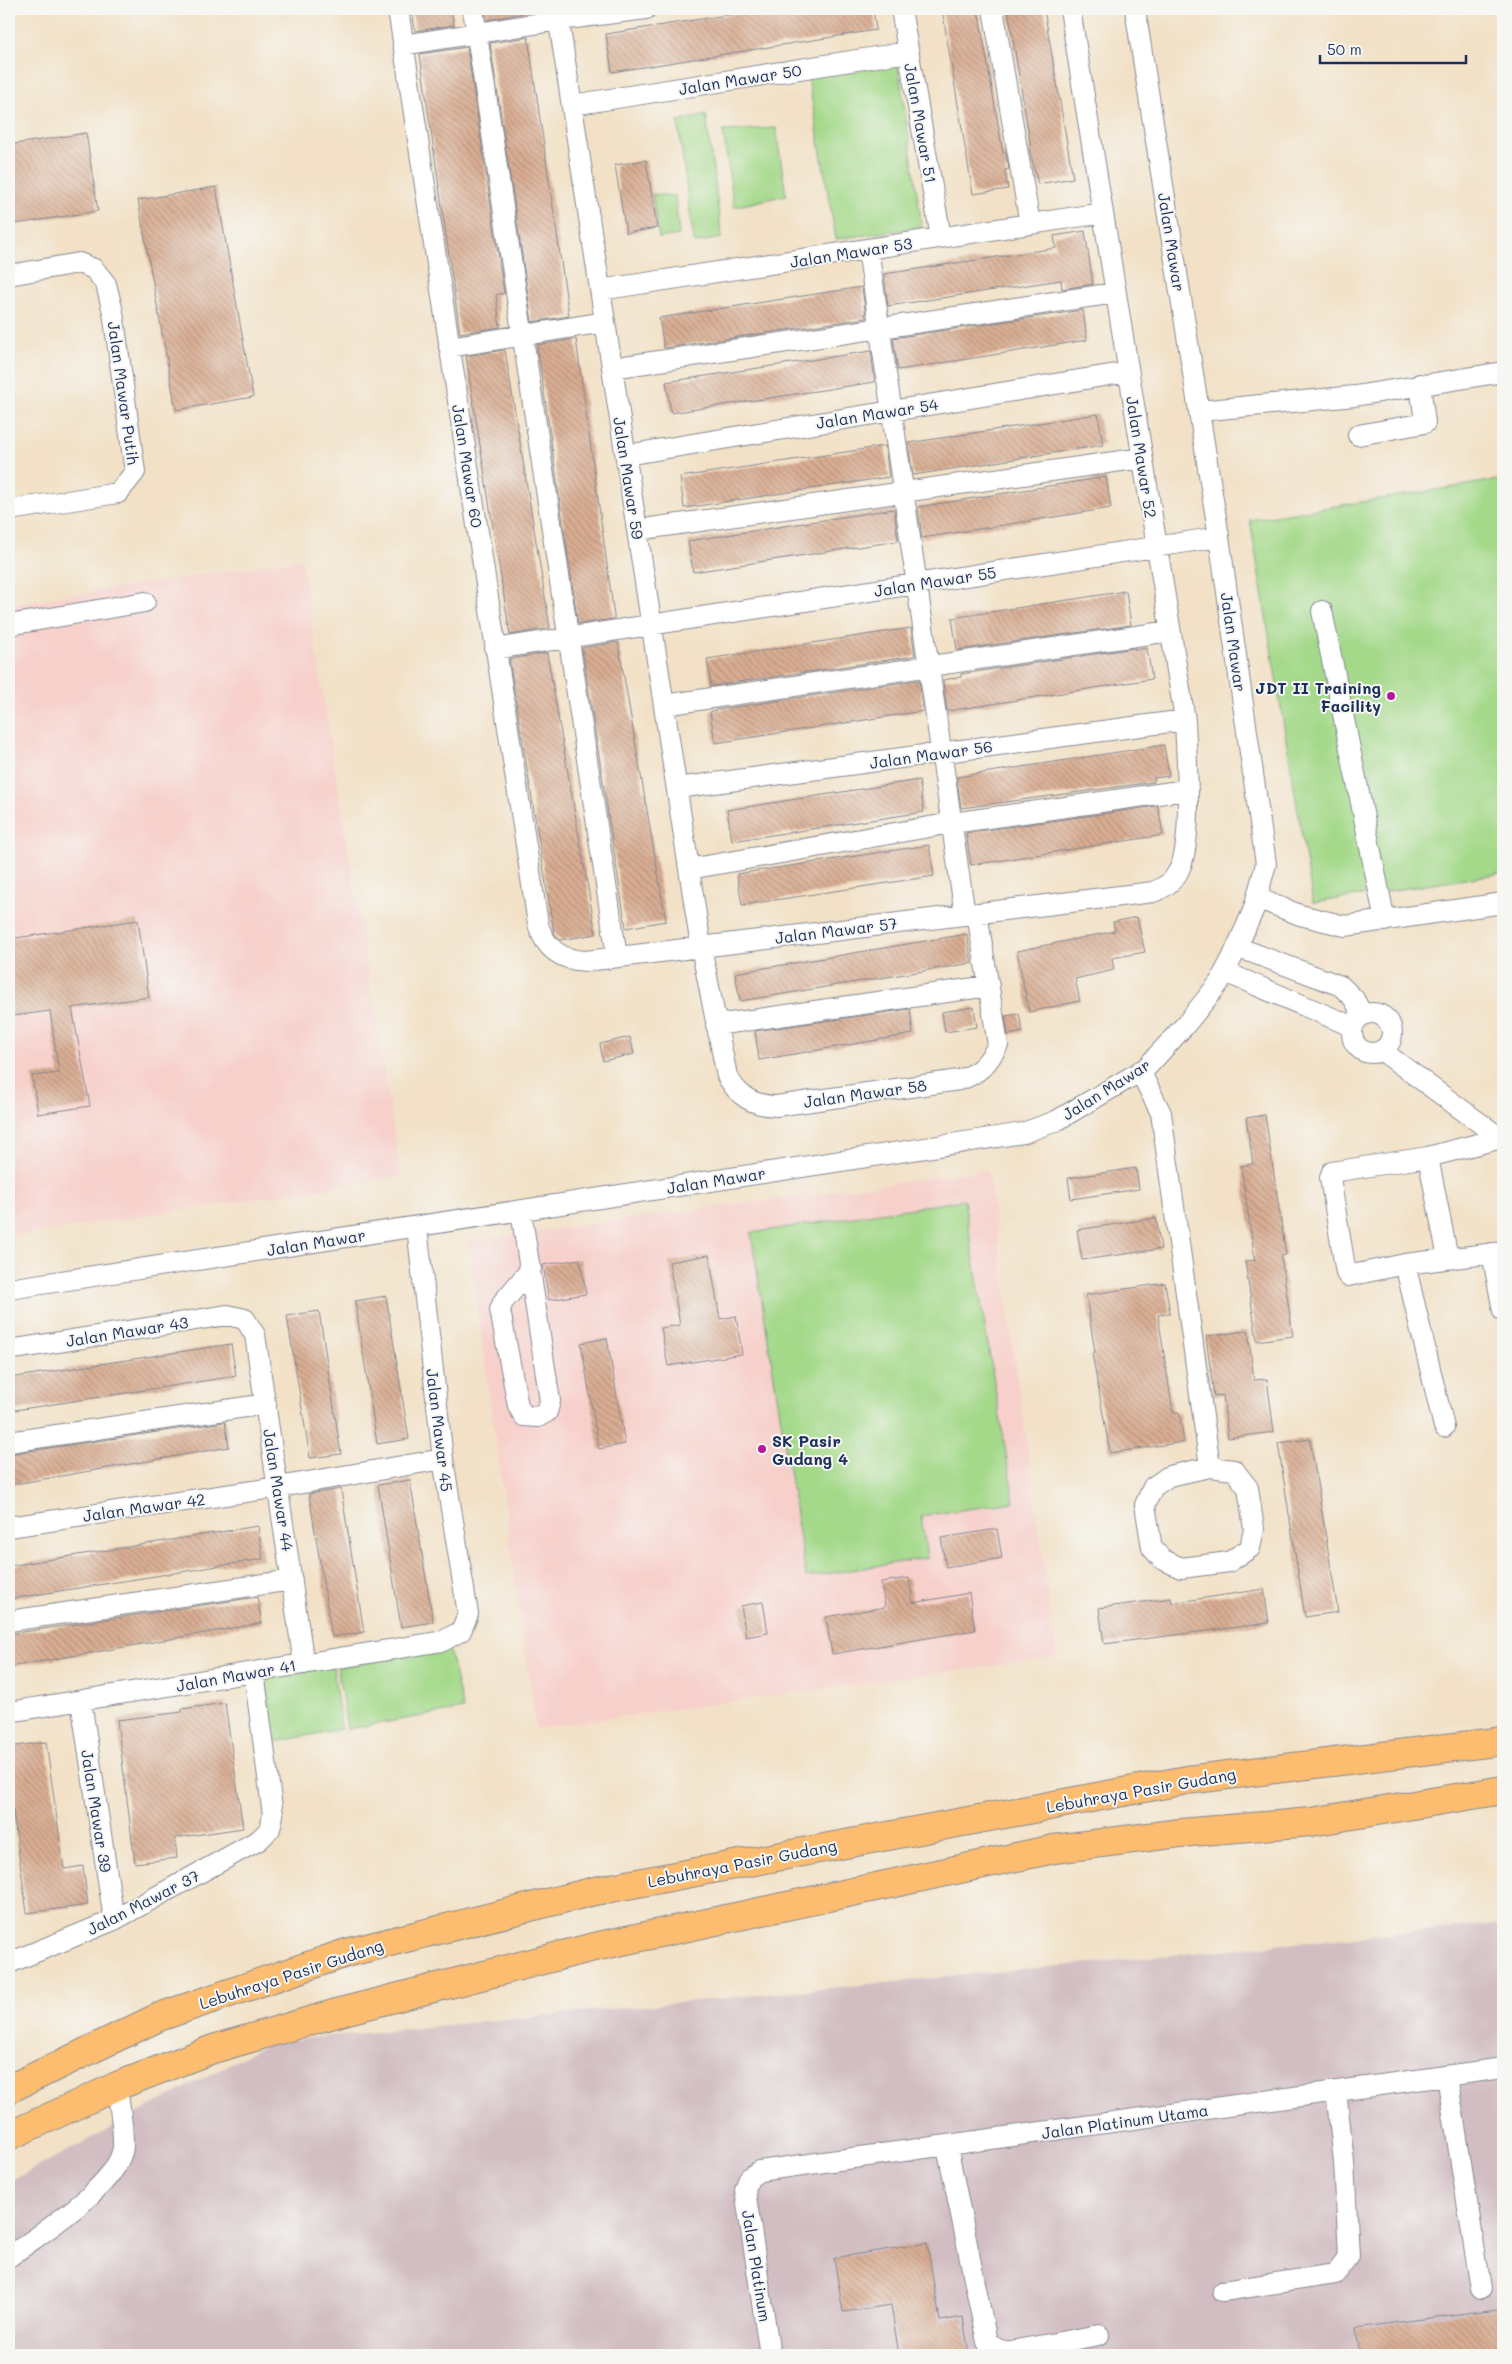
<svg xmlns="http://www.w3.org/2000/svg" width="1512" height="2364" font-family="Mali,sans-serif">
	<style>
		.built { fill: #f7d0cb }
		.industrial { fill: #d2bec2 }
		.green { fill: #a4d98a; stroke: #608474 }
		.building { fill: url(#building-back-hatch) }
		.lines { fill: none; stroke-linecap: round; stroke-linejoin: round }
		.minor-casing { stroke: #868892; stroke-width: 22 }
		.highway-casing { stroke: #868892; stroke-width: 30 }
		.minor { stroke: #fff; stroke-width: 20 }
		.highway { stroke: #fcbd6f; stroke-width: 28 }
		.poi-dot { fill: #b5179e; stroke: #f6f6f2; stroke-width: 2 }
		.labels { text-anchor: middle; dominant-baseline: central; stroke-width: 4; stroke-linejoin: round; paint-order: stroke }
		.street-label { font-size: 16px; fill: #1b2f5e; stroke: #f6f6f2 }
		.poi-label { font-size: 16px; font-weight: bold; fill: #1b2f5e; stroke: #f6f6f2; text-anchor: end }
	</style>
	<defs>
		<pattern id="building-back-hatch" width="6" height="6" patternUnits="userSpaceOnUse" patternTransform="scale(1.25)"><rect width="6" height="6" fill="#daae93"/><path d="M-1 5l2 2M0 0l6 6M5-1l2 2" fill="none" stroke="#b08e7b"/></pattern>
	</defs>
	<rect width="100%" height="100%" fill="#f6f6f2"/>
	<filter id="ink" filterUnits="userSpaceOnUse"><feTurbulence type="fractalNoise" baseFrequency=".02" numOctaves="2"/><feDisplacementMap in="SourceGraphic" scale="10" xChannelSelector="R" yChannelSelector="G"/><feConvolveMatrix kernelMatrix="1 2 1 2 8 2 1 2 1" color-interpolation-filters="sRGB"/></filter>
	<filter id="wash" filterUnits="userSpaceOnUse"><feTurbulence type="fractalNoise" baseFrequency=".0096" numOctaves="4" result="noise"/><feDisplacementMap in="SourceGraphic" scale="20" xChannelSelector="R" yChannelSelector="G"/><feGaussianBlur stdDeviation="1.12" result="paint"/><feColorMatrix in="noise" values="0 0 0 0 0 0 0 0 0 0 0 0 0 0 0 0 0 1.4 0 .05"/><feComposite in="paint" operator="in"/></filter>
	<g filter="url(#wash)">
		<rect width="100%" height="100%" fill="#f2e1c6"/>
		<path class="built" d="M301 559 401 1176 9 1237V605Z
			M988 1170 1057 1657 536 1728 468 1241Z"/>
		<path class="industrial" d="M1503 1923V2355H9V2182L271 2042Z"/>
		<path class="green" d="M898 65 922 227 836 239 807 72Z
			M706 115 722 238 694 243 678 122Z
			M776 128 786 195 734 207 723 131Z
			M652 194 675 196 679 235 659 238Z
			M1503 479V873L1313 903 1250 520Z
			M964 1200 1014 1502 921 1516 927 1558 806 1577 751 1233Z
			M449 1649 463 1709 347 1729 337 1667Z
			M333 1666 341 1729 276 1742 265 1679Z"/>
		<g id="blocks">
			<path class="building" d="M412 9H451L454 25 415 31Z
				M485 9H524L525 13 487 20Z
				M765 9H873L876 30 612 72 606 34Z
				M942 9H978L1003 153 1006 152 1009 169 1005 170 1008 189 973 194Z
				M1008 9H1044L1073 178 1038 184 1029 148H1031Z
				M528 37 569 316 532 322 490 43Z
				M467 47 504 293 496 295 500 327 460 333 420 54Z
				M86 133 98 211 9 225V145Z
				M646 160 657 228 626 233 615 165Z
				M216 187 253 397 176 410 138 200Z
				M1085 231 1093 284 1062 289 1061 280 888 306 884 274 1056 248 1054 236Z
				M862 287 866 318 664 348 659 318Z
				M1083 310 1087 340 898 370 893 338Z
				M576 339 614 616V619L578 624 537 345Z
				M505 350 550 628 510 635 466 356Z
				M871 351 875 382 671 413 666 382Z
				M1098 414 1103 445 913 475 908 443Z
				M885 446 889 477 684 508 680 477Z
				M1106 477 1111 508 922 538 918 507Z
				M894 509 898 541 693 572 688 541Z
				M1126 591 1131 625 957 650 952 618Z
				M911 628 915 656 711 686 707 659Z
				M618 642 666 921 626 928 582 648Z
				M1135 648V650L1147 648 1152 679 947 711 943 680 961 677V674Z
				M547 653 596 934 560 940 554 933 509 659Z
				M919 680 923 711 715 743 710 712 715 710Z
				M1164 745 1169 776 1154 778V782L961 808 957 777Z
				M919 780 924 812 732 841 727 810Z
				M1158 806 1163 835 971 865 966 833Z
				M929 845 934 876 742 905 737 874Z
				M1137 917 1145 952 1112 958 1114 970 1075 979 1080 1001 1029 1012 1017 951 1115 931 1113 922Z
				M138 920 149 997 72 1008 90 1106 38 1114 32 1076 59 1073 50 1011 13 1016 9 986V939Z
				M967 934 972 963 740 1001 735 973Z
				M974 1007 977 1027 945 1032 942 1012Z
				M910 1009 913 1034 759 1060 755 1031Z
				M1019 1014 1023 1032 1008 1035 1005 1016Z
				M630 1037 634 1054 603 1061 600 1044Z
				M1265 1115 1286 1255 1281 1256 1293 1336 1257 1341 1245 1261 1255 1260 1241 1166 1253 1164 1246 1118Z
				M1136 1168 1139 1189 1071 1199 1068 1178Z
				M1156 1218 1161 1249 1082 1260 1077 1230Z
				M709 1255 720 1319 736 1316 742 1354 668 1366 661 1328 680 1325 669 1262Z
				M580 1259 586 1294 549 1300 543 1265Z
				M1165 1283 1170 1314 1158 1315 1173 1413 1179 1412 1184 1442 1110 1453 1092 1353 1095 1352 1086 1295Z
				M386 1296 409 1439 377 1444 355 1301Z
				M319 1311 341 1454 310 1458 287 1316Z
				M1248 1331 1254 1380 1267 1379 1274 1432 1228 1438 1223 1395 1214 1396 1206 1336Z
				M607 1338 625 1444 599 1449 581 1343Z
				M231 1344 236 1376 9 1411V1378Z
				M225 1422 229 1447 9 1485V1454Z
				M1310 1439 1338 1612 1305 1617 1278 1443Z
				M410 1480 433 1622 401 1627 378 1485Z
				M341 1489 364 1632 332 1637 309 1494Z
				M258 1526 263 1559 9 1599V1566Z
				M997 1529 1002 1558 946 1567 941 1538Z
				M909 1578 913 1603 969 1593 975 1630 832 1654 826 1617 885 1607 881 1582Z
				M1264 1589 1269 1623 1104 1644 1099 1608 1171 1598 1172 1603Z
				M257 1597 262 1623 9 1667V1634Z
				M763 1602 768 1633 746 1637 741 1606Z
				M225 1703 243 1828 175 1838 177 1858 135 1863 117 1720 182 1712V1709Z
				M46 1742 64 1869 83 1866 88 1905 27 1913 9 1783V1747Z
				M927 2243 940 2321 963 2317 969 2355H899L891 2305 843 2312 834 2258Z
				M1503 2308V2355H1360L1356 2328Z"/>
		</g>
	</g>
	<g filter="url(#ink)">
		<use href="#blocks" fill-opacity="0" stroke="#868892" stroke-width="1"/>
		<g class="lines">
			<g class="minor-casing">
				<path id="minor" d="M398 9 538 924C545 949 561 960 586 961L1153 892C1164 888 1174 881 1179 870 1194 842 1186 755 1185 720L1070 9
					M473 9 617 957
					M557 9 701 947 727 1076C739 1097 752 1105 776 1106L959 1080C979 1074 988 1063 998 1045L977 913
					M901 9 941 238
					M993 9 1030 224
					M403 45 559 20 646 9
					M572 105 908 52
					M868 249 965 915
					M9 275 79 263 94 269 106 284 113 312 135 472 118 493 9 510
					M600 290 1102 213
					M449 347 605 322
					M612 368 1115 293
					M1199 411 1355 396 1503 372
					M1358 435 1425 423 1420 384
					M626 455 1128 372
					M637 530 1142 458
					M1322 611 1385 921
					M9 625 145 602
					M495 649 1219 537
					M664 705 1170 631
					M677 788 1185 720
					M689 869 952 823 1186 790
					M1257 898 1300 915 1345 926 1503 903
					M1237 947 1341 986 1354 999 1362 1014
					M1225 972 1351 1026
					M1352 1033a20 20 0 1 1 40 0a20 20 0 1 1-40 0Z
					M716 1025 989 986
					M1382 1051 1503 1140
					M1140 1071 1161 1113 1210 1467
					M1428 1157 1332 1172 1330 1178 1346 1273 1348 1276 1405 1264 1503 1252
					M521 1211 550 1401 547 1412 538 1417 524 1416 518 1406 500 1310 503 1302 531 1269
					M1492 1253 1503 1311
					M1448 1258 1428 1157 1501 1138
					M1405 1264 1444 1427
					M9 1289 1023 1133 1056 1121 1146 1068 1187 1023 1219 983 1233 956 1253 911 1266 864 1219 537 1135 9
					M9 1350 227 1315 245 1319 255 1335 304 1664
					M9 1442 266 1404
					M1210 1467 1234 1470 1248 1488 1254 1529 1250 1548 1229 1562 1181 1568 1162 1559 1152 1548 1145 1505 1153 1487 1169 1476Z
					M9 1527 279 1487 443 1459
					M9 1621 292 1580
					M81 1701 114 1920
					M9 1712 443 1641 461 1631 468 1614 443 1459 417 1227
					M9 1963 114 1920 259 1840 270 1829 273 1815 254 1672
					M1447 2076 1481 2289
					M947 2146 987 2342 1005 2352 1099 2335
					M9 2257C38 2235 119 2185 123 2147 124 2128 119 2105 117 2086
					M1223 2291 1335 2274 1349 2256 1344 2162 1336 2091
					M770 2355 745 2190 749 2178 759 2171 1503 2068"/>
			</g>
			<g class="highway-casing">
				<path id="highway" d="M9 2089 159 2017 346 1953 595 1891 1187 1780 1503 1741
					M9 2136 117 2086 213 2049 344 2011 594 1947 1054 1849 1180 1833 1311 1822 1503 1790"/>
			</g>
			<use href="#minor" class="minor"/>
			<use href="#highway" class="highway"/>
		</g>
	</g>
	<g class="poi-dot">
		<circle cx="1391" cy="696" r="5"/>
		<circle cx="762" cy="1449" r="5"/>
	</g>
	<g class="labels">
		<g class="street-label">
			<text transform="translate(740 79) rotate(-9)">Jalan Mawar 50</text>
			<text transform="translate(921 123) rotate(80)">Jalan Mawar 51</text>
			<text transform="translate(1172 242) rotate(81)">Jalan Mawar</text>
			<text transform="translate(851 252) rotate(-9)">Jalan Mawar 53</text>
			<text transform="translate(124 393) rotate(82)">Jalan Mawar Putih</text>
			<text transform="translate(877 413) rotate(-9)">Jalan Mawar 54</text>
			<text transform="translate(1142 457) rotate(81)">Jalan Mawar 52</text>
			<text transform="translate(468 466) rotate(81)">Jalan Mawar 60</text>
			<text transform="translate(629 478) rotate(81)">Jalan Mawar 59</text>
			<text transform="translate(935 581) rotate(-9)">Jalan Mawar 55</text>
			<text transform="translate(1234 642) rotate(82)">Jalan Mawar</text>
			<text transform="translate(931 754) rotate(-8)">Jalan Mawar 56</text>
			<text transform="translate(836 930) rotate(-7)">Jalan Mawar 57</text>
			<text transform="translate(1106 1089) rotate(-32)">Jalan Mawar</text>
			<text transform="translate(865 1093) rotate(-8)">Jalan Mawar 58</text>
			<text transform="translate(716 1180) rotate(-9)">Jalan Mawar</text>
			<text transform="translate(316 1242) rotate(-9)">Jalan Mawar</text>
			<text transform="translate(127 1331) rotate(-9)">Jalan Mawar 43</text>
			<text transform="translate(440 1430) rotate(83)">Jalan Mawar 45</text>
			<text transform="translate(279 1490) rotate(81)">Jalan Mawar 44</text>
			<text transform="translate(144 1507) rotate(-8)">Jalan Mawar 42</text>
			<text transform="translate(236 1675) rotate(-10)">Jalan Mawar 41</text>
			<text transform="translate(1141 1790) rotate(-10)">Lebuhraya Pasir Gudang</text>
			<text transform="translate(97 1811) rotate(81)">Jalan Mawar 39</text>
			<text transform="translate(742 1863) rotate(-11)">Lebuhraya Pasir Gudang</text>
			<text transform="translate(143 1902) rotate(-27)">Jalan Mawar 37</text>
			<text transform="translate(291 1974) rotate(-18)">Lebuhraya Pasir Gudang</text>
			<text transform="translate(1125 2121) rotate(-8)">Jalan Platinum Utama</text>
			<text transform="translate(757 2266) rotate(81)">Jalan Platinum</text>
		</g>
		<g class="poi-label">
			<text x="1381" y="687">JDT II Training<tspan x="1381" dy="18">Facility</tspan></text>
			<text x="772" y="1440" text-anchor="start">SK Pasir<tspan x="772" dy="18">Gudang 4</tspan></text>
		</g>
	</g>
	<rect width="1512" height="2364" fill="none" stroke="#f6f6f2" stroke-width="30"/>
	<path d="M1320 55v8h146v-8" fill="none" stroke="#1b2f5e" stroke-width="2.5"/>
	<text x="1327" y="55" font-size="15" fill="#1b2f5e" stroke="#f6f6f2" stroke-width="4" paint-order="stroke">50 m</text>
</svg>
